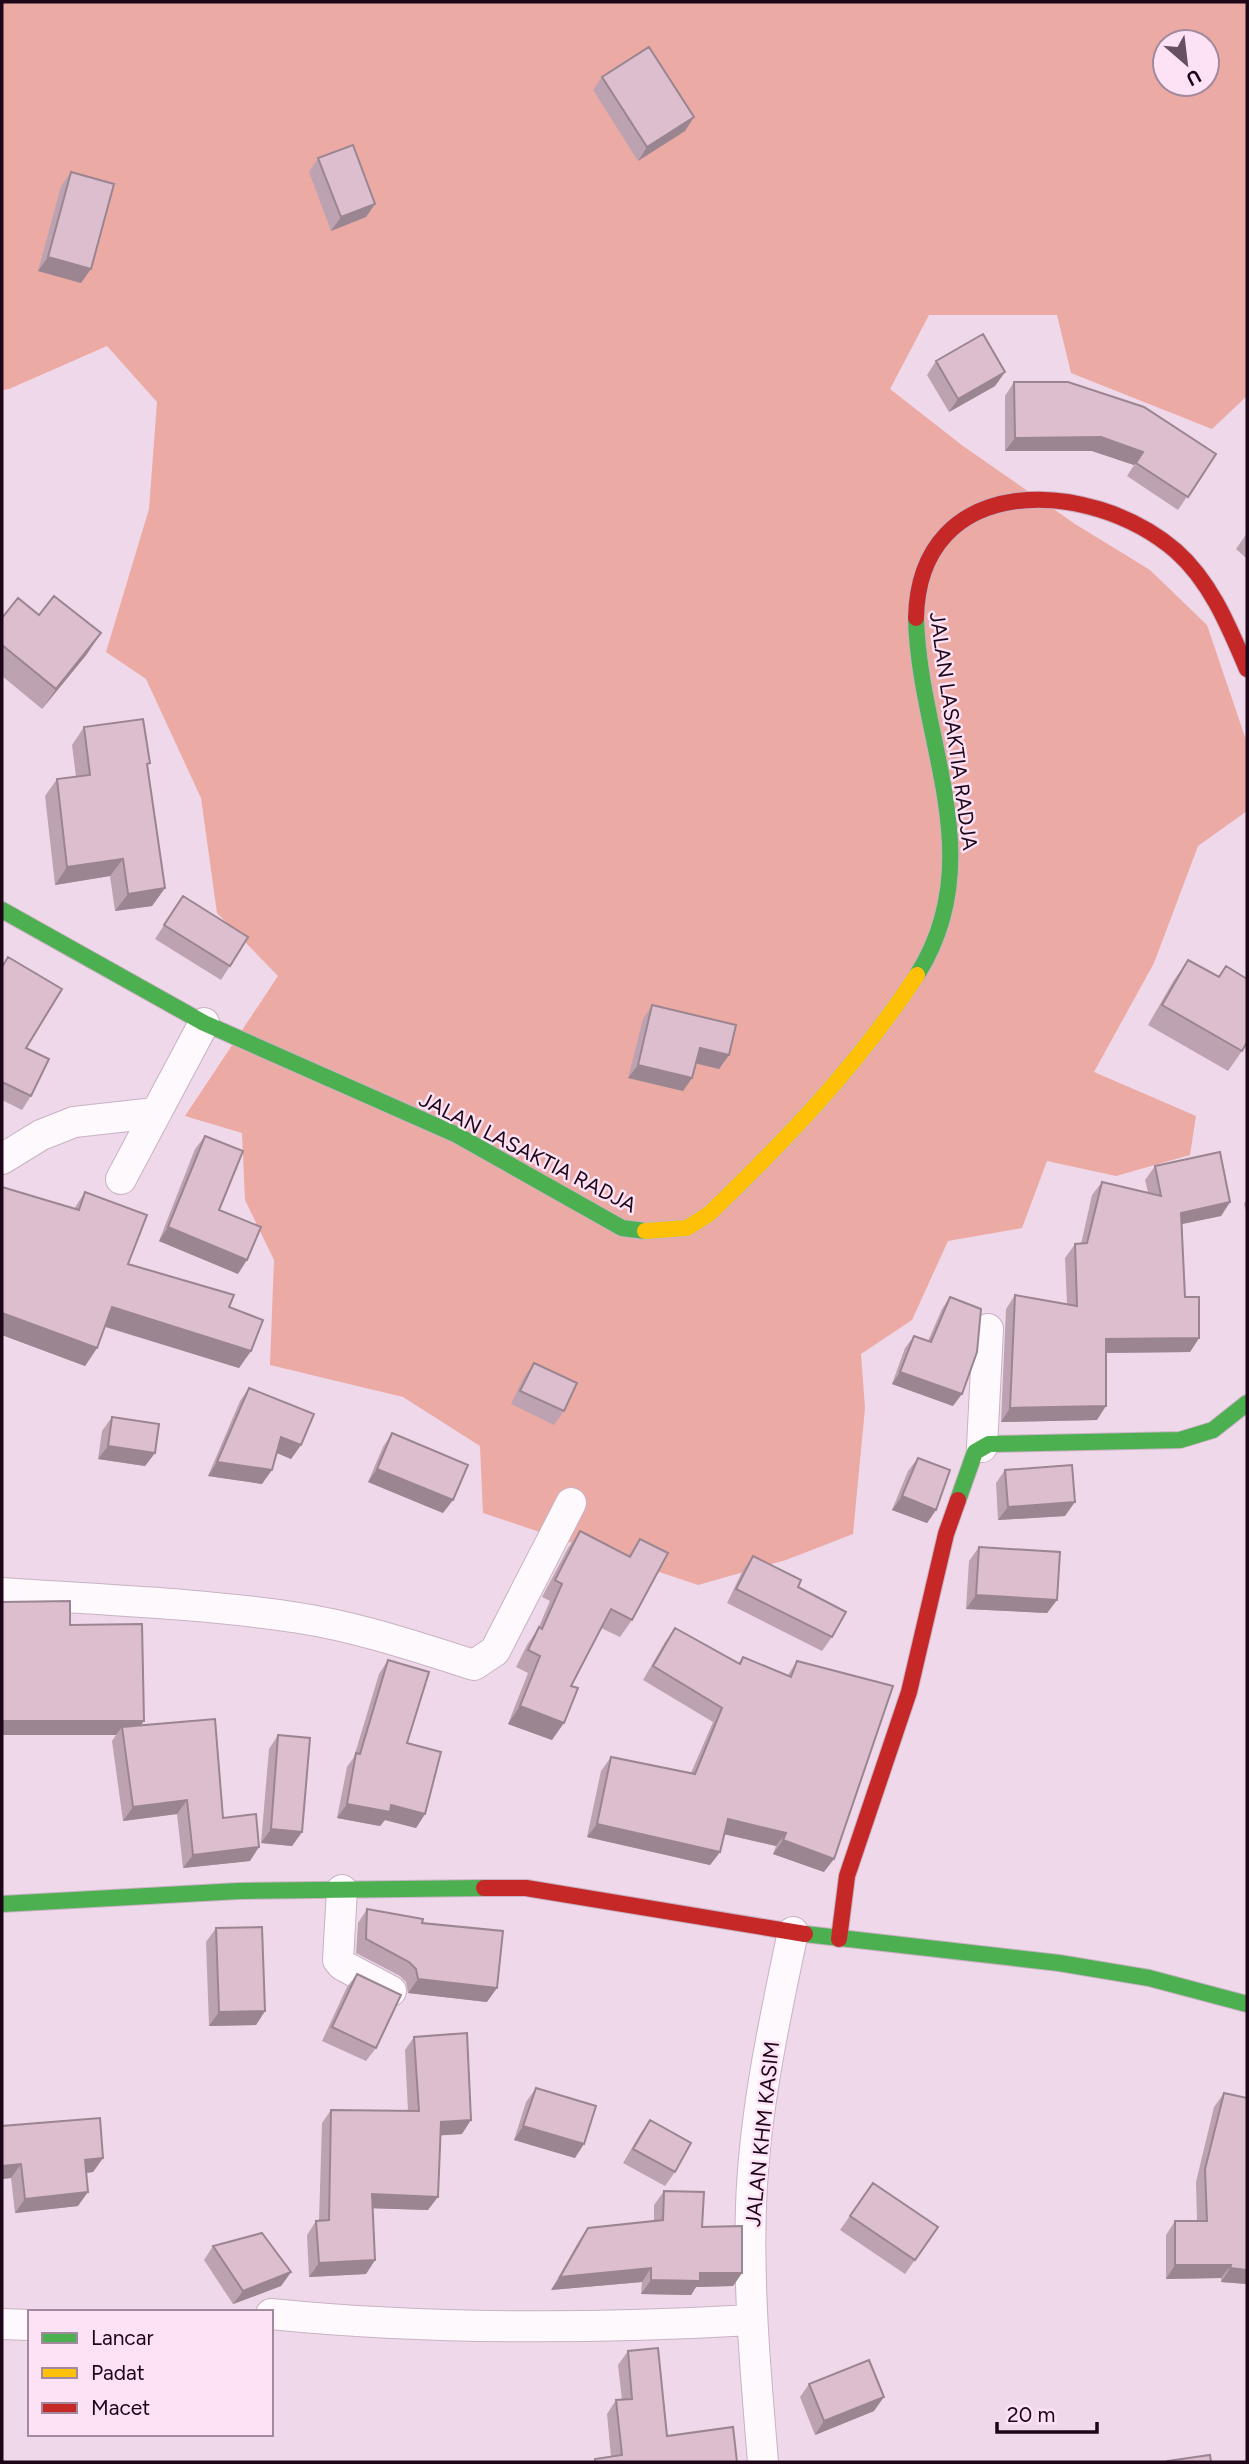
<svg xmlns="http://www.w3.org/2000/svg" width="1249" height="2464" font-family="Figtree,sans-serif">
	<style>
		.forest { fill: #ecaaa4; fill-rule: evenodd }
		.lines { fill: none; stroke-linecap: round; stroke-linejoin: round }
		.street-casing { stroke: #c8b2c3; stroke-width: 32 }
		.fast-casing { stroke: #c8b2c3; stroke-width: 18 }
		.slow-casing { stroke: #c8b2c3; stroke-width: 18 }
		.jam-casing { stroke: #c8b2c3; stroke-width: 18 }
		.street { stroke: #fdf9fc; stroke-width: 30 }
		.fast { stroke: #4caf50; stroke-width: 16 }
		.slow { stroke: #ffc107; stroke-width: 16 }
		.jam { stroke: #c62828; stroke-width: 16 }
		.wall { fill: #bda3b1 }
		.shaded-wall { fill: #9a8590 }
		.building { fill: #dcbece; stroke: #9a8590; stroke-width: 2 }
		.labels { text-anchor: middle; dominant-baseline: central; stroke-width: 5; stroke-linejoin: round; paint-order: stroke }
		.street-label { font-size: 21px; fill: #1c0618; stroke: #fde1f5 }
	</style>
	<rect width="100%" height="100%" fill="#efd8e9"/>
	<path class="forest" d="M2 2H1247V396L1212 429 1071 373 1057 315H929L890 389 963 446 1075 524 1150 570 1207 625 1247 743V811L1198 846 1154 963 1094 1072 1196 1116 1190 1155 1116 1176 1047 1161 1022 1228 948 1241 912 1320 861 1354 865 1408 853 1534 786 1560 698 1585 483 1513 480 1446 403 1397 270 1365 274 1260 245 1200 242 1133 185 1116 278 976 217 913 201 798 146 679 106 652 149 509 157 402 107 346 9 389 2 390ZM1165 42H1207V84H1165Z"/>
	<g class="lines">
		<g class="street-casing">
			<path id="street" d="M2 1159 41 1135 74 1122 155 1113
				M121 1179 204 1023
				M982 1447 988 1329
				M2 1593C101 1600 201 1603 299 1618 358 1627 417 1647 474 1665L495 1651 571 1503
				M342 1890 338 1960 342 1965 391 1991
				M271 2314C430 2330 592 2329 752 2320
				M2 2324 30 2325
				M763 2462C756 2377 748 2292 751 2206 754 2114 774 2022 793 1932"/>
		</g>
		<g class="fast-casing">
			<path id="fast" d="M916 618C919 741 991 858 917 975
				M2 910 204 1023 457 1135 622 1228 645 1231
				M958 1500 975 1452 989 1444 1180 1440 1213 1430 1247 1403
				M2 1904 239 1891 484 1888
				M805 1934 1059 1963 1149 1978 1247 2004"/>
		</g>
		<g class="slow-casing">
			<path id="slow" d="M645 1231 687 1228 709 1214C786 1140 858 1065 917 975"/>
		</g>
		<g class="jam-casing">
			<path id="jam" d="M916 618C919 470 1090 477 1176 551 1211 582 1229 627 1247 669
				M484 1888H526L805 1934
				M839 1939 847 1876 909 1692 946 1534 958 1500"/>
		</g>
		<use href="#street" class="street"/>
		<use href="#fast" class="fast"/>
		<use href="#slow" class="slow"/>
		<use href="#jam" class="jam"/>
	</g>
	<path class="wall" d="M602 77 694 117 685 131 638 161 593 90Z
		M318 158 375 204 366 217 331 231 309 172Z
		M71 172 81 283 38 271 61 186Z
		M936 361 1005 372 995 386 949 412 927 375Z
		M1014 382 1216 454 1178 510 1127 476 1134 465 1092 451H1005V396Z
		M1247 533V559L1236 549Z
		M39 615 87 654 42 709 2 676V618Z
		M84 727 147 766 165 888 152 906 115 911 110 876 55 885 45 796 57 779 76 777 72 745Z
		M183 896 230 966 221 980 155 939Z
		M8 957 26 1048 31 1096 22 1110 2 1100V966Z
		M1188 960 1218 977 1226 966 1242 1051 1228 1071 1148 1025 1174 980Z
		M652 1005 729 1055 719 1069 696 1063 692 1078 683 1091 628 1078 643 1019Z
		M205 1136 219 1210 238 1274 159 1241 195 1149Z
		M1155 1166 1230 1202 1221 1216 1182 1224 1185 1297 1199 1338 1190 1352 1106 1353 1097 1420 1001 1422 1006 1309 1015 1295 1067 1304 1065 1258 1075 1244H1081L1092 1195 1102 1182 1148 1192 1145 1180Z
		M2 1187 74 1209 85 1192 128 1264 229 1307 251 1351 239 1368 105 1327 97 1348 85 1366 2 1335Z
		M1247 1199V1215L1244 1204Z
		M950 1297 953 1406 892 1384 905 1348 914 1336 928 1341 942 1309Z
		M534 1363 564 1411 554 1425 511 1404 524 1377Z
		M249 1388 301 1445 291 1459 277 1453 262 1484 208 1476 240 1401Z
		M112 1417 155 1453 145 1466 98 1459 102 1431Z
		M392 1433 443 1513 368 1482 383 1447Z
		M918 1458 936 1510 927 1523 892 1510 908 1471Z
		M1005 1470 1065 1516 998 1520 996 1483Z
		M580 1531 628 1556 640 1539 632 1620 620 1637 601 1628 571 1686 552 1740 508 1724 528 1673 516 1667 527 1645 538 1629 550 1601 542 1597 568 1548Z
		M979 1547 1057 1600 1047 1613 966 1609 969 1561Z
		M753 1556 798 1587 832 1637 822 1651 727 1603 743 1570Z
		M2 1602 70 1625 141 1725 223 1818 250 1861 183 1868 177 1814 123 1821 112 1741 116 1735H2Z
		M675 1628 738 1664 743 1657 788 1675 797 1661 824 1872 773 1854 776 1846 724 1834 720 1852 710 1865 587 1837 601 1771 611 1757 691 1773 713 1722 643 1680 665 1642Z
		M388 1660 407 1743 425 1814 416 1828 385 1820 380 1826 337 1818 347 1767 354 1757 379 1674Z
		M278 1735 302 1832 292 1846 261 1843 269 1749Z
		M367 1909 422 1923 487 2002 408 1993 406 1982 400 1976 356 1953 358 1923Z
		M216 1928 265 2011 256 2025 209 2026 206 1942Z
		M357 1974 376 2048 366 2061 322 2041 347 1987Z
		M414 2037 462 2134 441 2135 428 2210 373 2208 375 2260 366 2274 309 2277 307 2235 316 2221H319L322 2123 331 2110 408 2111 405 2050Z
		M536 2088 575 2158 514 2140 526 2102Z
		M1224 2093 1247 2284 1221 2282V2278L1166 2279V2235L1175 2221H1197L1196 2182 1214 2107Z
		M650 2120 675 2172 665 2186 623 2163 640 2134Z
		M2 2126 103 2158 93 2172 86 2173 78 2206 15 2213 11 2178 2 2179Z
		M873 2183 938 2227 905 2274 840 2230Z
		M664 2191 702 2227 742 2273 733 2286 696 2287 691 2295 641 2294 642 2282 551 2290 579 2241 588 2228 654 2221V2205Z
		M213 2246 291 2272 281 2286 233 2304 204 2260Z
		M628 2351 667 2436 737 2462H593L595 2459 611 2457 607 2414 616 2400H622L618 2365Z
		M809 2384 874 2411 815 2435 800 2397Z"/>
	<path class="shaded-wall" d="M694 117 685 131 638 161 647 147Z
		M375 204 366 217 331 231 341 217Z
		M48 257 91 269 81 283 38 271Z
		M1005 372 995 386 949 412 958 399Z
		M1101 437 1143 452 1134 465 1092 451H1005L1015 438Z
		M101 633 87 654 42 709 56 689Z
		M123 859 110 876 55 885 67 867Z
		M165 888 152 906 115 911 128 894Z
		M700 1048 729 1055 719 1069 690 1062Z
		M638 1065 692 1078 683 1091 628 1078Z
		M1230 1202 1221 1216 1172 1226 1181 1213Z
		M168 1227 247 1260 238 1274 159 1241Z
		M112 1307 251 1351 239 1368 100 1325Z
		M2 1313 97 1348 85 1366 2 1335Z
		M1199 1338 1190 1352 1097 1353 1106 1339Z
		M900 1372 962 1394 953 1406 892 1384Z
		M1106 1406 1097 1420 1001 1422 1010 1408Z
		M281 1437 301 1445 291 1459 272 1451Z
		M108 1446 155 1453 145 1466 98 1459Z
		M217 1462 272 1470 262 1484 208 1476Z
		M377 1469 453 1500 443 1513 368 1482Z
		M902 1496 936 1510 927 1523 892 1510Z
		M1075 1502 1065 1516 998 1520 1008 1507Z
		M976 1595 1057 1600 1047 1613 966 1609Z
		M520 1706 564 1723 552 1740 508 1724Z
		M2 1721H144L134 1735 122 1727 116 1735H2Z
		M187 1800 177 1814 123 1821 133 1807Z
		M347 1804 391 1805 425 1814 416 1828 385 1820 380 1826 337 1818Z
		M728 1819 786 1833 776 1846 719 1833Z
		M597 1824 720 1852 710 1865 587 1837Z
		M271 1829 302 1832 292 1846 261 1843Z
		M783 1840 834 1859 824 1872 773 1854Z
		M259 1847 250 1861 183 1868 193 1855Z
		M418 1979 497 1988 487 2002 408 1993Z
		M265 2011 256 2025 209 2026 219 2012Z
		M471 2120 462 2134 432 2136 441 2122Z
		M523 2126 584 2144 575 2158 514 2140Z
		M103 2158 93 2172 75 2174 85 2160Z
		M21 2164 11 2178 2 2179V2166Z
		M88 2192 78 2206 15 2213 25 2199Z
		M372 2194 438 2197 428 2210 363 2208Z
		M375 2260 366 2274 309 2277 319 2263Z
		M1175 2265H1231L1221 2278 1166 2279Z
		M651 2268 642 2282 551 2290 560 2277Z
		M1230 2268 1247 2270V2284L1221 2282Z
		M291 2272 281 2286 233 2304 243 2291Z
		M700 2273H742L733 2286 696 2287 691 2295 641 2294 651 2280Z
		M884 2397 874 2411 815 2435 824 2421Z"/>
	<path class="building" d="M649 47 694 117 647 147 602 77Z
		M353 145 375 204 341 217 318 158Z
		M71 172 114 184 91 269 48 257Z
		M983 334 1005 372 958 399 936 361Z
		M1014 382H1068L1144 407 1216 454 1188 497 1136 463 1143 452 1101 437 1015 438Z
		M54 596 101 633 56 689 2 645V618L18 598 39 615Z
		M143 719 150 763 147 764 165 888 128 894 123 859 67 867 57 779 90 775 84 727Z
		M183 896 248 937 230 966 164 925Z
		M8 957 62 989 26 1048 49 1059 31 1096 2 1082V967Z
		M1188 960 1219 977 1226 966 1247 979V1042L1242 1051 1162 1005Z
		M652 1005 736 1025 729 1055 700 1048 692 1078 638 1065Z
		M205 1136 243 1151 219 1210 261 1227 247 1260 168 1227Z
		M1220 1152 1230 1202 1181 1213 1185 1297H1199V1338L1106 1339V1406L1010 1408 1015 1295 1077 1306 1075 1244 1087 1243 1102 1182 1161 1196 1155 1166Z
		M2 1187 79 1210 85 1192 147 1215 128 1264 234 1295 229 1307 263 1320 251 1351 112 1307 97 1348 2 1313Z
		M950 1297 981 1309 977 1352 962 1394 900 1372 914 1336 931 1342Z
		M534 1363 577 1383 564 1411 520 1391Z
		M249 1388 314 1414 301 1445 281 1437 272 1470 217 1462Z
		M112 1417 159 1424 155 1453 108 1446Z
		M392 1433 468 1465 453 1500 377 1469Z
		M918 1458 950 1470 936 1510 902 1496Z
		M1072 1465 1075 1502 1008 1507 1005 1470Z
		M580 1531 630 1557 640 1539 668 1553 632 1620 611 1609 571 1686 578 1688 564 1723 520 1706 540 1656 528 1650 539 1627 542 1629 562 1584 555 1580Z
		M979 1547 1060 1552 1057 1600 976 1595Z
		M753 1556 801 1580 798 1587 846 1612 832 1637 736 1589Z
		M70 1601V1625L142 1624 144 1721H2V1602Z
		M675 1628 740 1664 743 1657 791 1677 797 1661 893 1686 834 1859 783 1840 786 1833 728 1819 720 1852 597 1824 611 1757 695 1774 722 1708 653 1666Z
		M388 1660 429 1672 407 1743 441 1752 425 1814 391 1805 390 1812 347 1804 356 1753 360 1754Z
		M215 1719 223 1818 256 1814 259 1847 193 1855 187 1800 133 1807 122 1727Z
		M278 1735 310 1738 302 1832 271 1829Z
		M367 1909 423 1919 422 1923 503 1931 497 1988 418 1979 416 1969 409 1962 366 1939Z
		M262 1927 265 2011 219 2012 216 1928Z
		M357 1974 401 1995 376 2048 332 2027Z
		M467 2033 471 2120 441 2122 438 2197 372 2194 375 2260 319 2263 316 2221 329 2220 331 2110 419 2111 414 2037Z
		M536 2088 596 2106 584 2144 523 2126Z
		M1224 2093 1247 2098V2270L1230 2268 1231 2265H1175V2221H1207L1205 2169Z
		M100 2118 103 2158 85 2160 88 2192 25 2199 21 2164 2 2166V2126Z
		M650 2120 691 2143 675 2172 633 2149Z
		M873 2183 938 2227 915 2260 850 2216Z
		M664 2191 704 2192 702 2227 742 2226V2273H700V2281L651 2280V2268L560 2277 588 2228 663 2220Z
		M262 2233 291 2272 243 2291 213 2246Z
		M658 2348 667 2436 733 2427 737 2462H595V2459L622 2455 616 2400 632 2399 628 2351Z
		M869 2360 884 2397 824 2421 809 2384Z
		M1210 2455 1211 2462H1167V2461Z"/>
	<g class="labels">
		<g class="street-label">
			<text transform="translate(954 731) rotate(82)">JALAN LASAKTIA RADJA</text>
			<text transform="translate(528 1152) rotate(27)">JALAN LASAKTIA RADJA</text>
			<text transform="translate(762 2134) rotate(-84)">JALAN KHM KASIM</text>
		</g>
	</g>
	<rect width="1249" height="2464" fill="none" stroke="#1c0618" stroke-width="7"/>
	<rect x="28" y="2310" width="245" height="126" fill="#fde1f5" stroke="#a3899d" stroke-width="2"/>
	<rect x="42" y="2333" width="35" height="10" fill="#4caf50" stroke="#a3899d" stroke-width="2"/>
	<text x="91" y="2345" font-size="21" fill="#1c0618">Lancar</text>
	<rect x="42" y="2368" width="35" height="10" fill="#ffc107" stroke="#a3899d" stroke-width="2"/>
	<text x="91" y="2380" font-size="21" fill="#1c0618">Padat</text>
	<rect x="42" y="2403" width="35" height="10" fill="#c62828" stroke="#a3899d" stroke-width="2"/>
	<text x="91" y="2415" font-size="21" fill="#1c0618">Macet</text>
	<g transform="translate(1186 63) rotate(152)"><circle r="33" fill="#fde1f5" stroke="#a3899d" stroke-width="2"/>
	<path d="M0-5L12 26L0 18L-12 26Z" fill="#665061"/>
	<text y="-10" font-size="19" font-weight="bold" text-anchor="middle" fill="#1c0618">U</text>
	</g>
	<path d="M997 2422v10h100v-10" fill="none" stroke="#1c0618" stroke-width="3.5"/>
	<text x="1007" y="2422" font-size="21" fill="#1c0618" stroke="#fde1f5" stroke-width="5" paint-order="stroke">20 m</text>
</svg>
